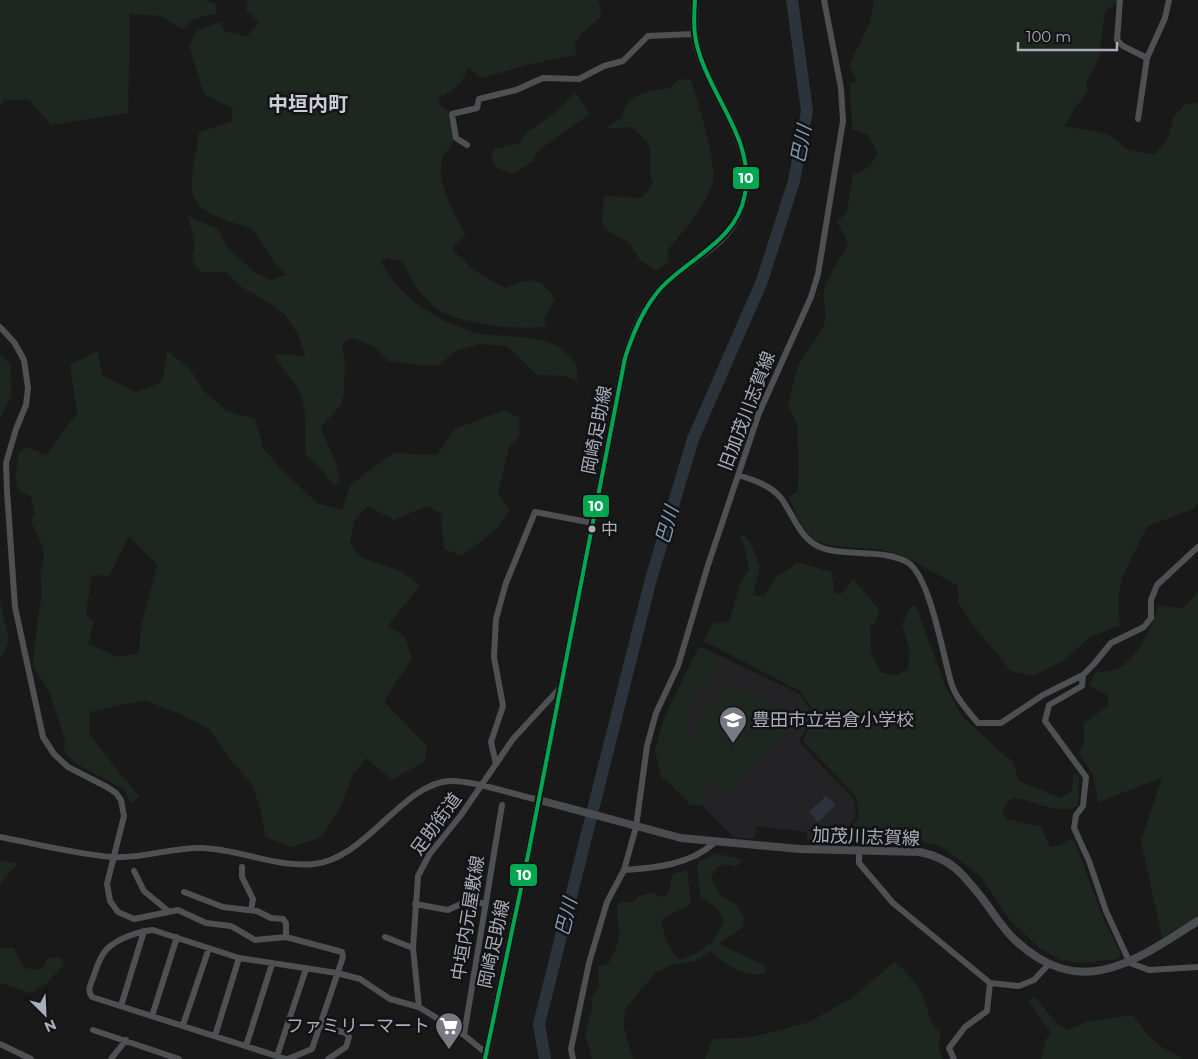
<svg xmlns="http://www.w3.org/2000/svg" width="1198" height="1059" font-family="Montserrat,'Noto Sans JP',sans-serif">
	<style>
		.built { fill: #232325 }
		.green { fill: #1e2620; fill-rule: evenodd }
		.water { fill: #2b343c }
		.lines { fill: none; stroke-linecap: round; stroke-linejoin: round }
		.river { stroke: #2b343c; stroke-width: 12 }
		.minor { stroke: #4e5053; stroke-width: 6 }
		.major { stroke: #4a4c4f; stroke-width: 8 }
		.bus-1-casing { stroke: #131315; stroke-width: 8 }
		.bus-1 { stroke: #00a651; stroke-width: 4 }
		.bus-dot { fill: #a9aebb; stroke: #131315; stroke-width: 2 }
		.labels { text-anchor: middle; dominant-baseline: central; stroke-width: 5; stroke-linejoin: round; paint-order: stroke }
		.bus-label { font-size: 17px; fill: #a9aebb; stroke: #131315; text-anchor: start }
		.street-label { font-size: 18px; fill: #a9aebb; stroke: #131315 }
		.poi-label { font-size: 18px; fill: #a9aebb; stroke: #131315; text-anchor: start }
		.water-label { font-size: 19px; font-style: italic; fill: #7e9cb7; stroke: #131315 }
		.quarter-label { font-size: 20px; font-weight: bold; fill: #cacdd6; stroke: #131315 }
		.line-badge { stroke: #131315; stroke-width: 2 }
		.badge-label { font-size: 14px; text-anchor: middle; font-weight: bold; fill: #fff }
	</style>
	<rect width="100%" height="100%" fill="#191919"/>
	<path class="built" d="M706 649 798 693 809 707 808 725 799 742 853 798 856 814 847 830 828 837 807 840V832L756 826 755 838H735L678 782 666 747Z"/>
	<path class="green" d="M0 0H204L216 4 217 13 194 19 182 29 160 16 130 14 128 113 51 125 29 100H4L0 107Z
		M248 0H598L600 4 601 17 583 32 575 44 576 55 531 64 481 78 468 67C462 84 456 90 440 97L439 105 447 110C451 121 457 136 450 147 448 150 444 153 443 156 434 180 455 216 466 236L456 243 452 251 463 258 470 268 505 288C530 279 538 273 555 299L544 318 546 326C522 332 464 323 442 312 423 301 411 279 402 261L387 258 381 261C397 297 436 320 473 332 494 338 541 334 559 347 565 352 571 358 576 363L578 382 566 376 537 375 507 346 478 344 456 351 439 365H416L388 361 374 347 354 338 347 340 342 346 345 363 344 393 341 405 321 427 336 464 340 481 334 486 324 472 306 455C304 437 308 410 300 393 293 378 280 370 275 354L305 356 298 335 286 316 274 306 240 286 226 272H201L194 264 192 256C199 241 190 231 188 216L218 229 226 246 254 272 271 280 286 275 274 262 253 229C180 207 188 202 199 132L231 122 233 109 204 94 189 46 197 30 220 22 226 32 247 36 259 22 246 10Z
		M874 0H1121L1105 11 1099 58 1086 84 1088 91 1074 109 1065 126C1085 131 1111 129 1124 148L1154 155 1169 137 1173 116 1186 104 1198 103V503L1194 509 1147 526C1130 566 1113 580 1120 625L1089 638 1063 661 1033 676 1011 671 975 628 958 602V586C933 573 909 555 881 550 872 548 862 548 854 548 806 545 807 537 788 496L797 492 799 468 797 425 788 405C792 392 794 376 799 364 806 349 820 338 825 321 828 310 821 301 824 291 828 273 841 260 848 243L837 222 847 211 853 175 871 166 877 152 867 134 852 129 850 83 857 81 849 65 869 24Z
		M691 79C697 99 717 163 713 181 706 208 684 230 667 251L669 261 658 271 640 260 628 242 605 229 602 222 604 196 640 198 647 192 653 183C643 154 664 152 631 127L606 129 622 117C626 91 649 92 670 88L678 80Z
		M575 92 590 114 539 150 533 161 513 174 495 167 491 156 495 149 520 143 527 132 556 112Z
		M98 351 102 375 136 392 162 382 167 351 190 369 205 392 227 411 255 419 263 448 282 470 317 503 342 510 350 485 393 453 437 455 455 429 504 410 520 418 519 437 509 447 498 494 509 510 498 528 462 556 444 549 441 514 427 506 394 520 368 506 355 520 350 543 362 558 401 571 420 585 388 626 405 637 412 658C403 674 391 686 385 703L427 746 425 761 392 780 366 758 352 776 342 804 322 837 291 847 265 836 260 809 252 784 231 761 209 729 180 714 145 700 90 712 89 734 139 797 131 804 125 790 78 765 64 752 65 741 49 691 33 666 37 624 42 594 40 572 44 559 43 547 31 522 35 512 31 497 18 490 15 476 19 453 27 447 46 455 77 413 70 365ZM129 536 157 565 141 627 139 653 119 657 88 644 94 623 86 614 92 575 109 576Z
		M0 354 10 364 12 395 0 419Z
		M744 535 750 542 760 567 753 595 764 596 776 576 788 570 796 562 832 572 834 592 841 594 853 579C863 589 868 599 879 608L876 623 870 625 871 653 881 672 896 676 908 669 909 647 902 624 911 606H916L945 685 961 715 1000 752 1013 761 1019 781 1061 798 1072 791 1074 773 1079 776 1078 806C1056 817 1035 799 1012 798L1002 811 1007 819 1041 827 1050 847 1061 845 1071 838 1075 842 1102 915 1121 954 1118 959 1083 963 1060 960 1038 947 1010 920 980 876 941 846 908 838 887 830 837 846H812V842L849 832 859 816 856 797 803 741 810 724 811 707 800 691 704 641 712 624 729 621 740 583 749 569 744 545 739 536Z
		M1198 592V917L1162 938 1141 841 1162 778 1098 802 1093 774 1078 753 1084 743V723L1109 705 1107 695 1089 685 1095 673C1103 671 1116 671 1122 666 1140 653 1153 626 1158 605L1183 608Z
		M0 599 9 641 2 657 0 655Z
		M699 646 720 656 711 679 691 707 685 737 694 771 702 785 706 805H690L668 781 662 779 655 751 664 718Z
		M727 683 788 713 791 722 786 735 725 795 703 779 690 749 693 728Z
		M717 853C725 857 735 856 742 861L736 867 726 864 717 867 711 878 722 897 736 904 745 918 743 927 719 944 766 966 765 974C742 976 727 965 710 951L695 961 671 965 654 974 625 1009 624 1028 633 1059H592L585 1034 592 1008 591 998 599 986 598 967 608 964C613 954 619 945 619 933 619 921 614 913 619 902H633L639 896 653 892 661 897 668 894 673 874 687 870 691 904 661 920C665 935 667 951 681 959 704 952 716 942 724 920L717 908 701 897 697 869 698 862Z
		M0 861 18 863 0 884Z
		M0 948H14L24 968 41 970 48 958 62 957 64 964 48 982 31 993 0 983Z
		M894 962C907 972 920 985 925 1002 931 1018 927 1018 940 1033L939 1048 942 1059H705L712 1039 753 1037 809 1022 852 998Z
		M1035 997 1058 1025 1068 1030 1087 1022 1133 1015C1150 1039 1157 1046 1184 1059H1041L1046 1039 1051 1033 1028 1001Z"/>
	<path class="water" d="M826 796 836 805 818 822 809 812Z"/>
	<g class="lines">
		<path class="river" d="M545 1059 539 1024 651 579 693 439 762 281 794 181 807 111 792 0"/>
		<path class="minor" d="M1120 0 1117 40 1123 46 1147 58
			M1138 119 1147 58 1165 18 1169 0
			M467 145 456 138 452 114 477 108 479 99 516 90 543 78 579 79 604 66 623 61 648 36 694 34
			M0 327 14 342 24 360 28 388 26 405 16 429 6 463 7 491 15 607 43 737 54 754 68 767 107 787 116 793 121 800 124 816 107 884 110 901 118 912 134 919 178 910 206 923 231 926 255 940 286 937 342 952 343 957 312 1049 288 1059
			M738 475C754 480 770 485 781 498 792 513 798 533 814 544 837 559 880 547 907 562 930 575 943 656 951 682 955 697 968 711 978 723H1001L1043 695 1083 675 1093 665 1111 643 1144 627 1151 618V600L1157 585 1198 547
			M1083 675 1082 686 1049 705 1045 721 1086 777 1083 806 1076 815 1074 828 1089 861 1106 911 1130 963 1149 970 1198 967
			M496 764 491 742 503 706 494 657 496 619 506 583 535 512 593 523
			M0 837C37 844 75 854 112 857 142 859 172 847 202 848 239 849 276 868 314 864 366 859 403 783 450 781 472 780 515 795 539 800
			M859 851V863L893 903 990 983 1019 986 1034 980 1048 965
			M242 867V877L253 899 251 910
			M624 870C654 868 690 865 714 843
			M134 871 144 891 167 910
			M184 892 223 907 257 911 271 918 283 919 286 923V937
			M415 904 448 910 469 900 485 904
			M385 937 413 948
			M121 1006 144 931
			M419 1007 413 948 418 876 429 855 461 815 513 739 560 688
			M152 1016 177 937
			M183 1025 209 948
			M321 1026 346 1033 349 1037 346 1047 328 1059
			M93 1030 179 1059
			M464 1035 502 805
			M215 1036 239 958
			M0 1044 31 1059
			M246 1046 272 964
			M277 1056 306 969
			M111 1059 126 1040
			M286 1059 92 997C87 990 90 986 93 978 96 969 99 958 106 950 116 939 139 931 153 930L239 958 337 973 360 979 390 999 419 1007 464 1035 486 1053
			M573 1059 571 1049 589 963 607 902 624 870 636 827 647 746 656 713 678 666 708 565 759 413 811 297 818 274 843 121 841 88 824 0
			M954 1059 949 1048 965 1027 987 1011 990 983"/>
		<path class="major" d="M539 800 681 838 800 849 920 852C952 859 962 873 982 898 993 912 1002 928 1015 940 1081 1002 1135 961 1198 921
			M485 1059 528 855 625 358C633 332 642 309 661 288 692 254 733 248 745 195 755 144 715 101 700 56 693 38 694 19 695 0"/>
		<g class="bus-1-casing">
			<path id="bus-1" d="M485 1059 528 855 625 358C633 333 643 308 661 288 690 257 737 241 745 194 755 140 711 98 698 49 693 33 694 16 695 0"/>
		</g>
		<use href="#bus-1" class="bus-1"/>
	</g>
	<defs>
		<g id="school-pin" transform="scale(1.4375)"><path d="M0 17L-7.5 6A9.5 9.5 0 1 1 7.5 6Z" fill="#777a82" stroke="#131315"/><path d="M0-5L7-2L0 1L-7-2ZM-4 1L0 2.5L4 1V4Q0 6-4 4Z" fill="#fff"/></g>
		<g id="supermarket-pin" transform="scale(1.4375)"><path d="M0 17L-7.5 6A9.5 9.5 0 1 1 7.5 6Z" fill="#777a82" stroke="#131315"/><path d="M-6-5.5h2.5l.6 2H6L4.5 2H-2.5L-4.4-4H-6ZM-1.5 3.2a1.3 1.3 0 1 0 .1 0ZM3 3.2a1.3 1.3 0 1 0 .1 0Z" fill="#fff"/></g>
	</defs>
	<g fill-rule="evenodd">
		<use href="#school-pin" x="733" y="720"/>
		<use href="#supermarket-pin" x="449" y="1026"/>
	</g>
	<circle class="bus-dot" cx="592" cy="529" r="4.5"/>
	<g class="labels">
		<g class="bus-label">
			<text x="601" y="529">中</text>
		</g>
		<g class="street-label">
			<text transform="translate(747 411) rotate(-69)">旧加茂川志賀線</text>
			<text transform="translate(597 430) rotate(-79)">岡崎足助線</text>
			<text transform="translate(436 824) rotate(-54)">足助街道</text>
			<text transform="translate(866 837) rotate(2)">加茂川志賀線</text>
			<text transform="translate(468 918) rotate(-81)">中垣内元屋敷線</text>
			<text transform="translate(494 944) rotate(-78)">岡崎足助線</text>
		</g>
		<g class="poi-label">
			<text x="752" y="720">豊田市立岩倉小学校</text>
			<text x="430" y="1026" text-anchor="end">ファミリーマート</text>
		</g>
		<g class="water-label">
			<text transform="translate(801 144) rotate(-79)">巴川</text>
			<text transform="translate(667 525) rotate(-74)">巴川</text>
			<text transform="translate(566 917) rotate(-76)">巴川</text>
		</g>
		<g class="quarter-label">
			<text x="308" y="104">中垣内町</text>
		</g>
	</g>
	<g class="line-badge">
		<rect x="732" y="166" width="28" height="24" rx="5" fill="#00a651"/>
		<rect x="582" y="494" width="28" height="24" rx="5" fill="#00a651"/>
		<rect x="509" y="863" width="29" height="24" rx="5" fill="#00a651"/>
	</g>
	<g class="badge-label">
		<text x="746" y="183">10</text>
		<text x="596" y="511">10</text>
		<text x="524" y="880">10</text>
	</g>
	<g transform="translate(45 1014) rotate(156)" stroke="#131315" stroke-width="4" paint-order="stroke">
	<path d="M0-4L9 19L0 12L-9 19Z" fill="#a9aebb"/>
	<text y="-8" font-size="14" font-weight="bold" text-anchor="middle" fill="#a9aebb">N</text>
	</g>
	<path d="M1018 42v8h99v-8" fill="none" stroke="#a9aebb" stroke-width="2.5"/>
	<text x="1026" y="42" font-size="15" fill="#a9aebb" stroke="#131315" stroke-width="4" paint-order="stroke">100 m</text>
</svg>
